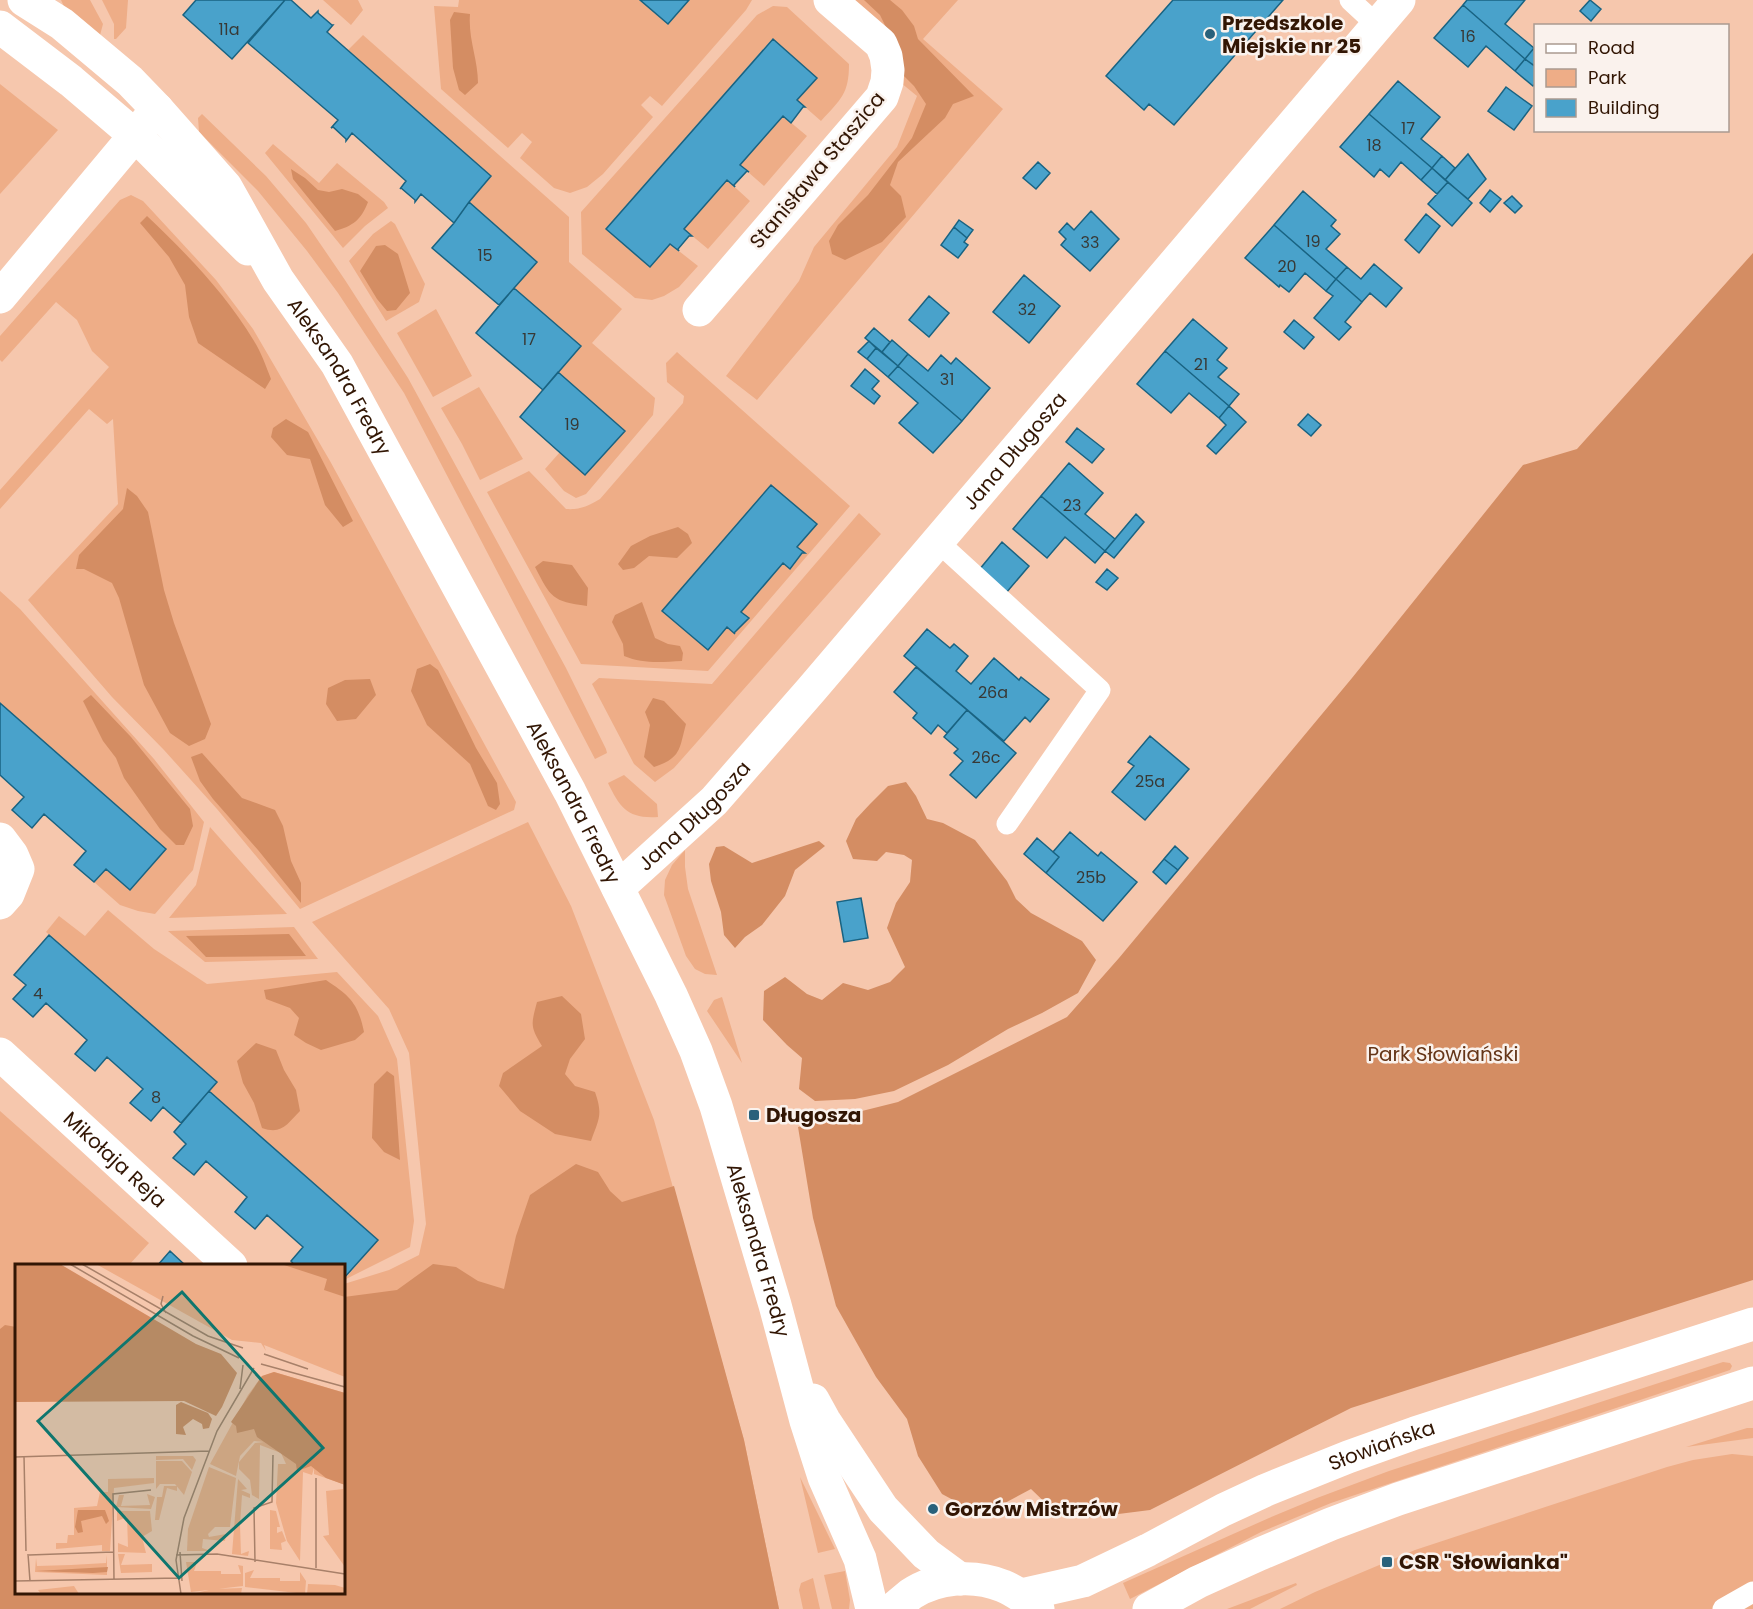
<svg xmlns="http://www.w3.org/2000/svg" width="1753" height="1609" font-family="Poppins,sans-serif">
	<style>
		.green { fill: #eead87 }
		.forest { fill: #d48d63 }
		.building { fill: #49a2cb; stroke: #196382; stroke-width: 1.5 }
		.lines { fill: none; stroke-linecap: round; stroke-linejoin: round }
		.service { stroke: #fff; stroke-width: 21 }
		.minor { stroke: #fff; stroke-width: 33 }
		.tertiary { stroke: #fff; stroke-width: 33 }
		.secondary { stroke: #fff; stroke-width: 33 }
		.poi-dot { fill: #29617b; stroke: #faf2ed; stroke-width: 2 }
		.labels { text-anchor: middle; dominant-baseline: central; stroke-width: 5; stroke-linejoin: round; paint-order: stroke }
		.number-label { font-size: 16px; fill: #383936 }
		.poi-label { font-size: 20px; font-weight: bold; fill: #321604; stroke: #faf2ed; text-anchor: start }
		.street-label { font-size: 20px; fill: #321604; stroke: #faf2ed }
		.park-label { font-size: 20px; fill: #653517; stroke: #faf2ed }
		.inset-road { fill: none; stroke: #a88069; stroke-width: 1.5 }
		.view { fill: #0f766e; fill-opacity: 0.15; stroke: #0f766e; stroke-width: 3 }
		.inset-edge { fill: none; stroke: #321604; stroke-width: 3 }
	</style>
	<rect width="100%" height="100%" fill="#f6c7ad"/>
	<path class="green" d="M61 0H90L103 24 99 39 68 15Z
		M102 0H128L126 28 116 39H114V24Z
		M323 0H358L363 10 351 25Z
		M459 0H752L746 10 662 106 650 96 641 105 653 117 603 174 587 187 570 193 554 188 520 158 532 142 522 133 508 148 441 89 434 6 458 7Z
		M846 0H958L923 39 1003 109 757 400 726 376 799 281 814 247 897 147 917 96 895 78Z
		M773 6 787 7 849 64C849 94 841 99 821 121L797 100 816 78 772 39 606 228 650 267 670 244 698 266 679 287 664 296 652 300 635 298 582 254 581 212 757 15Z
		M363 35 569 217V262L622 309 592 343 655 398 653 415 586 494 576 498 564 491 545 469 560 452 586 475 624 431 558 372 581 346 514 288 469 202 491 176 348 50Z
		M0 84 58 130 0 194Z
		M202 114 266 176 306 223 345 280 408 378 566 668 606 749 607 753 595 759 404 393 338 293 307 251 258 191 199 132 198 118Z
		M783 116 807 136 764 186 740 165Z
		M273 144 319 183 337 163 384 202 388 208 365 226 343 248 265 153Z
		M727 180 750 201 708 249 684 229Z
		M131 195 143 201 216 280 253 329 330 461 516 802 514 810 300 909 217 809 164 750 112 697 28 600 118 504 113 419 107 424 89 409 0 509V490L109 367 92 351 77 320 56 302 2 362 0 360V336L120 200Z
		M391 221 395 224 425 284 419 302 386 321 349 261 373 234Z
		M436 309 472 376 433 397 397 333Z
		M677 352 850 506 708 671 581 664 487 492 529 471 566 509C580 510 588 506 600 499L683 403 684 396 667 382 666 363Z
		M479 387 523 459 480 480 462 444 441 408Z
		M859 513 881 534 674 768 655 782 634 764 592 684 599 678 712 684Z
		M0 591 20 609 154 759 204 822 193 870 155 914 138 911 120 905 94 882 106 869 0 703Z
		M624 775 657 804 658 817C628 819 620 808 608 783Z
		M528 822 571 906 654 1120 744 1440 779 1609H0V1111L149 1243 129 1265 16 1266V1592H344V1284L389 1270 419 1255 426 1224 409 1053 389 1009 312 922Z
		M210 827 287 914 169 918 196 885Z
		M685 850V867L688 889 717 975 705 974 695 969 686 956 664 895 665 880 672 865Z
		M108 910 154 949 207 984 337 972 378 1016 397 1059 414 1221 410 1247 344 1280 377 1241 209 1091 216 1082 46 932 59 916 85 936Z
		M294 927 318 959 205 962 168 931Z
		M722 997 742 1063 707 1011 714 1000Z
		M1723 1362 1730 1363 1732 1366 1730 1370 1331 1503 1261 1532 1130 1599 1123 1583 1269 1518 1317 1498 1389 1471Z
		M1747 1428H1753V1438L1686 1447Z
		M1732 1454 1753 1456V1609H1280L1315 1592 1415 1550 1667 1467 1693 1460Z
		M800 1477 835 1549 818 1553Z
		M845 1571 850 1600 849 1609H832L824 1575Z
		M813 1578 820 1609H803L799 1590 801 1583Z
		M1296 1583 1297 1585 1250 1609H1227Z"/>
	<path class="forest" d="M864 0H890L902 10 914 26 918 39 974 96 953 104 945 118 898 162 890 185 901 196 906 217 882 242 845 260 832 254 829 241 838 225 868 195 912 138 926 104 914 86 904 76 902 60 880 15Z
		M454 12 470 14C468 39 478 59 478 83L465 95 459 90 453 68 450 20Z
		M291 169 305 178 318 190 329 192 342 189 358 194 368 202C361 220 353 226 335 231L293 179Z
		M147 216C187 254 225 293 254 341 261 352 266 366 271 379L265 389 198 343 189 317 185 285 169 257 140 223Z
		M385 245 398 254 410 293 396 310 387 311 377 299 360 271 376 246Z
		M1753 253V1280L1351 1408 1150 1510 1087 1518 1057 1514 1031 1489 1003 1504 968 1508 942 1494 918 1456 907 1419 876 1377 836 1306 813 1218 798 1127 898 1102 1067 1017 1119 958 1352 678 1523 465 1577 449Z
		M286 419 308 432 353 521 343 527 325 505 310 459 287 455 271 437 273 428Z
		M127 488 137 496 148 512 164 590 174 623 211 724 205 739 189 746 170 733 144 685 119 598 112 583 84 569H76L79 555 123 509Z
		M678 527 688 534 692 543 677 558 649 556 634 568 623 570 618 564 631 546 650 536Z
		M543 561 572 565 588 588 587 606C552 601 551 598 535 567Z
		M642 602 655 638 668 644 680 646 683 653 682 661C661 662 643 664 624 656L623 644 612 622 615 615Z
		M430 664 438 670 476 748 497 783 500 804 496 810 488 806 470 764 427 725 411 691 417 669Z
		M370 679 376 695 356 719 337 721 326 704 328 688 345 680Z
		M91 695 131 737 190 809 193 826 184 845H176L160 829 124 778 116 758 103 741 83 701Z
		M653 698 664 701 686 724C679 750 681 758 654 767L644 757 650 725 645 712Z
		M202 753 242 798 275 810 283 826 291 861 301 883V903L258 850 213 799 200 781 191 757Z
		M906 782 916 796 927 819 943 823 975 840 1007 881 1016 899 1031 913 1082 941 1096 960 1078 993 1042 1013 1008 1029 948 1065 894 1091 855 1099 815 1101 799 1089 802 1058 787 1045 763 1020 764 991 785 977 807 994 822 1000 843 983 868 990 890 982 905 967 887 928 896 903 910 882 912 860 904 855 886 852 877 861 853 859 846 841 856 819 870 804 888 786Z
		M819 841 825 846 795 870 785 896 762 925 745 937 735 948 724 935 721 912 711 881 709 864 716 847 724 846 752 863Z
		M289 934 306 956 206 957 186 936Z
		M326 980C350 996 358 1003 364 1032L355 1040 321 1050 306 1043 294 1035 299 1018 290 1008 266 999 264 990Z
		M562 996 581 1014 585 1039 570 1059 565 1074 575 1086 595 1092C603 1115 599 1119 591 1141L555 1134 520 1111 499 1086 503 1073 542 1046C530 1026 531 1025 537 1002Z
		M256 1043 276 1050 284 1070 296 1090 300 1111C287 1124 282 1135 262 1128L254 1103 243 1083 237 1061Z
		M387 1071 394 1076 400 1160 384 1152 372 1138 374 1084Z
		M576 1164 598 1172 610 1191 622 1202 674 1186 744 1440 779 1609H0V1329L5 1325 16 1327V1592H344V1297L397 1290 433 1264 456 1267 478 1281 504 1289 516 1236 530 1195Z"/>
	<path class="building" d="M196 0H285L232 59 183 15Z
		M285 0H291L311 18 318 11V13L332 25H333L327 32 491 176 469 202 454 223 421 194 415 202V200L401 188 400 189 406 181 352 133 346 141V139L333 127 331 128 338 120 248 43Z
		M640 0H689L668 24Z
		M1173 0H1283L1174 125 1149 104 1144 110 1106 76Z
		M1467 0H1525L1505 24 1534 48 1525 59 1463 5Z
		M1590 0 1601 9 1591 21 1580 11Z
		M1463 5 1525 59 1515 71 1486 46 1468 67 1434 38Z
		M773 39 817 78 797 100 805 107H803L791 123 783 116 740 165 749 172 747 171 734 185 735 187 727 180 684 229 692 236H689L678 249 679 251 670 244 650 267 606 229Z
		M1534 48 1536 50V67L1525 59Z
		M1525 59 1536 67V83L1533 86 1515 71Z
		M1398 81 1440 117 1421 139 1442 156 1432 168 1369 114Z
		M1506 87 1532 106 1514 130 1488 111Z
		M1369 114 1432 168 1421 180 1401 162 1389 177 1380 169 1374 177 1340 147Z
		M1468 154 1486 179 1468 199 1445 180Z
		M1442 156 1455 168 1445 180 1432 168Z
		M1038 162 1050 173 1036 189 1023 178Z
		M1432 168 1448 182 1437 194 1421 180Z
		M1448 182 1472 203 1452 226 1428 204Z
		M1490 190 1501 199 1490 212 1480 203Z
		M1303 191 1336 220 1331 226 1340 234 1326 249 1347 267 1336 279 1274 225Z
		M1512 196 1522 206 1515 213 1504 203Z
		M469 202 537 262 499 305 432 248 454 223Z
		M1091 211 1119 239 1090 271 1061 245 1066 239 1059 232 1067 223 1074 230Z
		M1426 214 1440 226 1419 253 1405 240Z
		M959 220 973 230 967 238 954 227Z
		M1274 225 1336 279 1326 291 1305 273 1289 292 1280 285 1279 287 1245 258Z
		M954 227 967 238 964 242 968 245 958 258 941 245Z
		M1374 264 1402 288 1386 307 1370 293 1362 302 1336 279 1347 267 1361 279Z
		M1024 275 1060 306 1029 343 993 312Z
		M1336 279 1362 302 1345 322 1351 327 1339 340 1314 318 1333 296 1326 291Z
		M514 288 581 346 543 390 476 333Z
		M929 296 949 313 929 337 909 320Z
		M1193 319 1227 348 1217 360 1227 368 1218 377 1239 394 1229 406 1165 351Z
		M1294 320 1314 337 1304 349 1284 332Z
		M874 328 890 342 882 352 865 338Z
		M892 340 908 354 898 366 882 352Z
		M869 341 876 348 867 359 858 352Z
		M876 348 898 366 888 377 867 359Z
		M1165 351 1229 406 1219 418 1189 393 1171 413 1137 384Z
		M908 354 928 371 941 355 951 364 956 358 990 388 962 421 898 366Z
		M898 366 962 421 933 453 899 423 918 403 888 377Z
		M865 369 879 381 872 389 880 396 874 404 851 386Z
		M558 372 625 431 585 475 520 417Z
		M1229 406 1246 422 1216 454 1207 446 1226 425 1219 418Z
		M1308 414 1321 425 1311 436 1298 425Z
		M1077 428 1104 449 1092 463 1066 442Z
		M1069 463 1103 493 1085 514 1115 539 1105 551 1041 496Z
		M771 485 817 524 797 547 805 553H802L790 569 783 563 741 612 749 618 734 633 735 634 727 627 708 650 662 611Z
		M1041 496 1105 551 1095 563 1065 537 1047 558 1013 529Z
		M1136 514 1144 522 1114 558 1105 551Z
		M1002 542 1029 566 1006 593 979 570Z
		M1107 569 1118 578 1107 590 1096 582Z
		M927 629 950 648 954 644 968 656 956 671 971 684 994 658 1019 680 1021 677 1049 699 1030 722 1025 717 1004 741 904 656Z
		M916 667 967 710 947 733 938 725 931 734 913 718 917 713 894 692Z
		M0 703 166 849 130 890 106 869 94 882 74 865 86 851 44 814 32 828 12 810 24 797 0 775Z
		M967 710 1016 753 976 798 950 775 963 761 954 753 958 749 944 737Z
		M1150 736 1189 769 1145 820 1112 792 1134 766 1128 762Z
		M1070 832 1098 856 1101 852 1137 882 1103 921 1046 873 1059 857 1053 852Z
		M1037 838 1059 857 1046 873 1024 854Z
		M1175 846 1188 858 1178 870 1164 859Z
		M1164 859 1178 870 1166 884 1153 872Z
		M861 898 868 938 844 942 837 902Z
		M49 935 217 1082 181 1123 163 1107 151 1121 130 1103 143 1089 107 1057 95 1071 75 1054 87 1040 46 1003 33 1017 13 999 26 985 14 975Z
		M209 1091 378 1240 344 1278V1266H295L291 1261 303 1247 267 1215 255 1229 235 1212 247 1197 206 1161 194 1175 173 1158 186 1144 174 1132Z
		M170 1251 186 1266H157Z"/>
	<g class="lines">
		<path class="service" d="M1350 0 1377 25
			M937 541 1100 690 1007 824
			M1723 1609 1753 1592"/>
		<g class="minor">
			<path d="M0 297 157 109"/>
			<path d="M699 310 882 97 887 82 888 70 886 56 881 44 830 0"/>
			<path d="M0 839 12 855 18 869 8 894 0 903"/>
			<path id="s1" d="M618 888 714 801 811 690 1399 0"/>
			<path id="s2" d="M0 1054 231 1266"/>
		</g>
		<g class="tertiary">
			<path id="s3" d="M24 0 62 24 130 81 157 109 226 187 278 280 337 364 570 792 671 995 696 1051 716 1106 775 1305 806 1421 824 1477 860 1559 872 1609"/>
			<path d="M0 27 71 81 139 139 248 249"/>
			<path d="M813 1400 824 1420 883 1509 926 1554 960 1579"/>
		</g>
		<g class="secondary">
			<path id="s4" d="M1021 1595 1083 1581 1148 1550 1223 1510 1266 1490 1348 1457 1415 1433 1753 1324"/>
			<path d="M893 1609C899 1604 905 1599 911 1594 937 1577 974 1574 1003 1586 1016 1591 1027 1600 1038 1609"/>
			<path d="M1149 1609 1198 1582 1260 1554 1331 1524 1398 1499 1753 1383"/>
		</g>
	</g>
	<g class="poi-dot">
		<circle cx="1210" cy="34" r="6"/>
		<rect x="748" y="1109" width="12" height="12" rx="3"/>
		<circle cx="933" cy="1509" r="6"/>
		<rect x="1381" y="1556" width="12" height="12" rx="3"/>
	</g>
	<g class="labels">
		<g class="number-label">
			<text x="229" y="29">11a</text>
			<text x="1468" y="36">16</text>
			<text x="1408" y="128">17</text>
			<text x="1374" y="145">18</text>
			<text x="1313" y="241">19</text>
			<text x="1090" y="242">33</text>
			<text x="485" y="255">15</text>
			<text x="1287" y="266">20</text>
			<text x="1027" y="309">32</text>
			<text x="529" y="339">17</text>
			<text x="1201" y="364">21</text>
			<text x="947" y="379">31</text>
			<text x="572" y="424">19</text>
			<text x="1072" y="505">23</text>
			<text x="993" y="692">26a</text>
			<text x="986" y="757">26c</text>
			<text x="1150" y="781">25a</text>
			<text x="1091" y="877">25b</text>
			<text x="38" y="993">4</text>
			<text x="156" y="1097">8</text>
		</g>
		<g class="poi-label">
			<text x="1222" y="23">Przedszkole<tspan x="1222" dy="23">Miejskie nr 25</tspan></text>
			<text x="766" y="1115">Długosza</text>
			<text x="945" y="1509">Gorzów Mistrzów</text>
			<text x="1399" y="1562">CSR "Słowianka"</text>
		</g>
		<g class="street-label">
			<text transform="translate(817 170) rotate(-50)">Stanisława Staszica</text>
			<text stroke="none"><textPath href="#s3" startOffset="498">Aleksandra Fredry</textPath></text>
			<text stroke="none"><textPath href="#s1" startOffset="591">Jana Długosza</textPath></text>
			<text stroke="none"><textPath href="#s3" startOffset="984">Aleksandra Fredry</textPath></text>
			<text stroke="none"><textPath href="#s1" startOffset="105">Jana Długosza</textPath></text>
			<text stroke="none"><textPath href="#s2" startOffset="156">Mikołaja Reja</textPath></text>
			<text stroke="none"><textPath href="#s3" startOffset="1470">Aleksandra Fredry</textPath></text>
			<text stroke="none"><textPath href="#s4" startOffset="392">Słowiańska</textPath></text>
		</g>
		<g class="park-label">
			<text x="1443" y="1054">Park Słowiański</text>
		</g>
	</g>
	<g transform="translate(15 1264)">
		<rect width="330" height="330" fill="#f6c7ad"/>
		<path d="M81 0H330V113L249 81 251 87 246 79 217 76ZM259 108 330 129V303L308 272 314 271 311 227 328 225V220L299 210V204L297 211 288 208 285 297 272 277 261 239 263 200H271L266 189 245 181 244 235 237 231 235 216 224 205V198L240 179 249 178 239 177 225 192 221 212 195 200 233 131 247 112ZM141 192H178L181 196 177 206 168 195 141 196ZM141 197H167L177 208 169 231 160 220H145L141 225ZM194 203 221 214 215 263H200L193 270 194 273 211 270 210 277 188 275 187 284 196 287H172L173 265ZM139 214V219L99 224 95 287H87V281L41 285V279H52L53 271H59V244L82 242 85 228H93V215ZM223 215 232 225 226 226 235 230V234L227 231 225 261 226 290 234 287 233 292 217 290ZM162 222V227L152 224 144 256H140L138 279 142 233H147L149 222ZM132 230 140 233 136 245 101 243 104 231H109L106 242 135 241ZM255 246 261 247 265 263H262V269L267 267 271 277 266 279 267 286 255 285ZM102 247H135L137 267 127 273 131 289 103 288V279L113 283 112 253 102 257ZM103 290H110L106 301 137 300V308L106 309ZM92 291V311L20 308 21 294 22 302 56 301 91 299ZM171 298H182L179 307H206V310H226L223 301 228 302V322L176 328ZM239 306 235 314H265V317H285V308L291 317 290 330 230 323V309ZM293 320 320 321 330 324V330H292ZM59 322 64 330H26L23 326ZM227 324 226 330H177L198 325Z" fill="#eead87"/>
		<path d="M0 0H45L181 80 206 90 222 109 207 143 201 152 169 137 0 138ZM266 0H330V33L309 26 312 15ZM259 108 330 129V221L311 214 296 202 282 207 281 200 242 173 239 165 222 169 221 162 216 158 247 112ZM166 138 193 149 197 155 194 164 188 165 187 160 178 155 168 163 171 171 161 170V141ZM63 246H90L94 257 91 260 87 252 66 257 68 268 63 269 60 263ZM93 303 92 308 78 309 21 307Z" fill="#d48d63"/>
		<path class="inset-road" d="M55 0 178 72 224 94M67 0 193 72 228 84M148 32 146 40 151 49M249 90 293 105M246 100 330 123M225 125 228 101M9 192 11 287M0 193 194 187M165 288 167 317M13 290 15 317M14 291 98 288M161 291 202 290 330 310M240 298 239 244 257 238 258 191M301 304V214M99 316 98 230 136 226M0 317 164 314M166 330 161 296 169 254 202 167 239 104"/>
		<path class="view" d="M167 28 308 184 164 314 23 157Z"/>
		<rect width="330" height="330" class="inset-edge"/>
	</g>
	<rect x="1534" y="24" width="195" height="108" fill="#faf2ed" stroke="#aa9a90" stroke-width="1.5"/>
	<rect x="1546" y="44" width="30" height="9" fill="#ffffff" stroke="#aa9a90" stroke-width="1.5"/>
	<text x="1588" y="54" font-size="18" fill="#321604">Road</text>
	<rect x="1546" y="69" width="30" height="18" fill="#eead87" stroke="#aa9a90" stroke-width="1.5"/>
	<text x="1588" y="84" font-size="18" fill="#321604">Park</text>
	<rect x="1546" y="99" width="30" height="18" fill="#49a2cb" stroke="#aa9a90" stroke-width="1.5"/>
	<text x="1588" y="114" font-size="18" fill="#321604">Building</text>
</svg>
